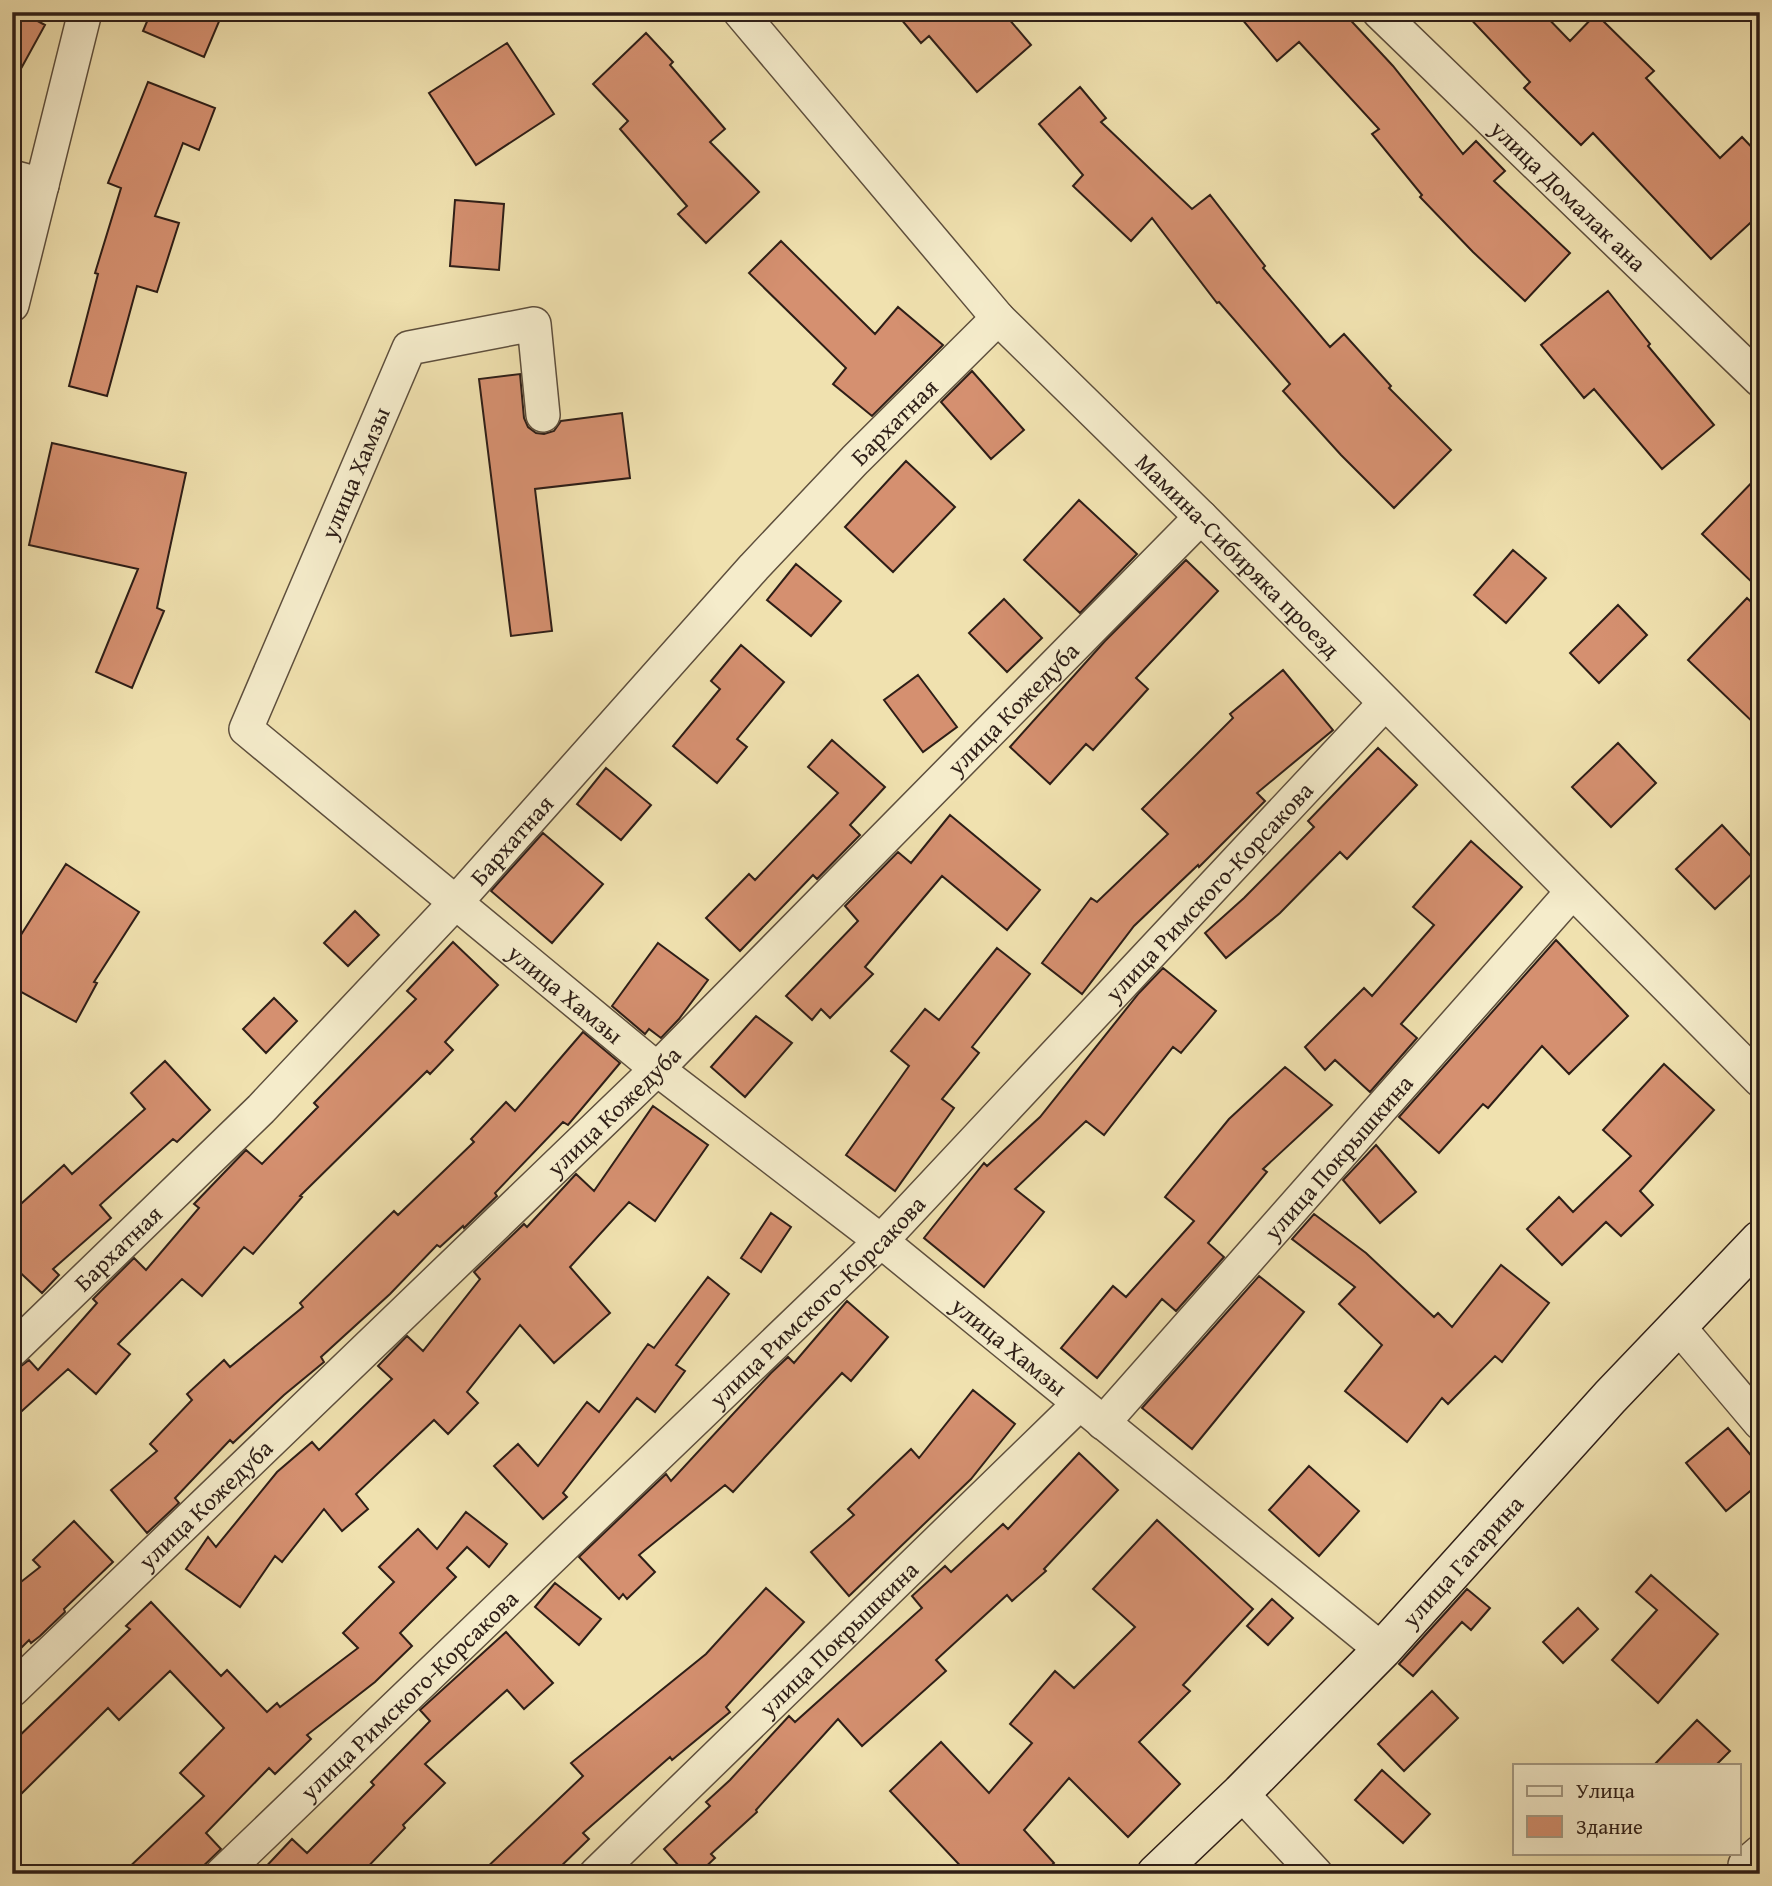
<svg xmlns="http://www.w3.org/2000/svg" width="1772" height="1886" font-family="'Gentium Book Plus',serif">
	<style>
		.building { fill: #d59070; stroke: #2e1e17; stroke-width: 2 }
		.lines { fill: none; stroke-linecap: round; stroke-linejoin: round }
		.street-casing { stroke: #5e4f3d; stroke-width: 36 }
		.secondary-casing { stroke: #2e1e17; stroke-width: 41 }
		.street { stroke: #f5eccb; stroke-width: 33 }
		.secondary { stroke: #f5eccb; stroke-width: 38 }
		.labels { text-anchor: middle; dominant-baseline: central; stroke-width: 5; stroke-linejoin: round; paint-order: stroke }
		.street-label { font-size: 24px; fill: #2e1e17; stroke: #f5eccb }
	</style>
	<rect width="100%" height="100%" fill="#f0e1af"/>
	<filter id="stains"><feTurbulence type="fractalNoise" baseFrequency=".00286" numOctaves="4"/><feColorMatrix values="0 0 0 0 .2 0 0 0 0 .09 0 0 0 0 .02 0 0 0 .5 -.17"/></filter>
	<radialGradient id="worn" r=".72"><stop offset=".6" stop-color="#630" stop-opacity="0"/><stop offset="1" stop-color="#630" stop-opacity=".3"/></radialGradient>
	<path class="building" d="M12 12H21L45 25 12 85Z
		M151 12H223L204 57 143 31Z
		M895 12H1003L1031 45 977 92 929 36 921 43Z
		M1236 12H1343L1393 66 1463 154 1476 141 1505 171 1494 181 1570 253 1525 301 1473 252 1420 197 1422 195 1372 134 1379 129 1299 42 1277 61Z
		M1464 12H1542L1570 41 1596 14 1654 71 1646 78 1720 158 1742 137 1760 156V214L1711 259 1593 133 1581 145 1524 88 1530 82Z
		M646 33 673 62 670 65 725 129 710 142 759 192 706 243 678 214 687 206 620 129 628 121 593 84Z
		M507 43 554 114 476 165 429 93Z
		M148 82 215 108 199 150 183 143 155 216 179 223 157 292 137 286 107 396 69 386 98 274 95 273 121 188 108 183Z
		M1080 87 1106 118 1101 122 1192 209 1210 195 1265 266 1263 268 1330 347 1344 334 1391 386 1389 388 1451 450 1394 508 1341 455 1283 391 1290 384 1219 302 1217 303 1152 218 1131 241 1073 186 1083 175 1039 124Z
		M455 200 504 204 499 270 450 266Z
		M781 241 875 334 898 307 943 345 872 416 833 384 846 368 749 273Z
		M1608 291 1650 344 1648 346 1714 425 1662 469 1594 389 1584 398 1541 345Z
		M972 371 1024 430 991 459 941 402Z
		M520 374 524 418 528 427 536 433 544 434 554 431 561 421 622 413 630 478 535 489 552 631 511 636 479 379Z
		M52 443 186 473 157 608 164 611 132 688 96 672 138 569 29 545Z
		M906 461 955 507 893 572 845 527Z
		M1760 474V590L1702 534Z
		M1079 500 1137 554 1080 613 1024 560Z
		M1513 550 1546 578 1506 623 1474 595Z
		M1186 560 1218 591 1136 678 1148 689 1093 750 1086 744 1050 784 1010 747 1105 641Z
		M796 564 841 601 811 636 767 600Z
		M1747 598 1760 610V729L1688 660Z
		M1004 599 1042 638 1007 672 969 633Z
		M1618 605 1647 635 1599 683 1570 653Z
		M741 645 784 682 737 739 747 747 717 783 673 746 720 689 711 681Z
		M1283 670 1333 730 1257 793 1265 801 1199 867 1198 865 1134 926 1082 994 1042 963 1091 898 1097 902 1168 834 1142 809 1233 718 1230 714Z
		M918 675 957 727 923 752 884 700Z
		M832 740 885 787 850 825 860 835 817 879 813 875 740 951 706 918 749 874 755 880 838 793 808 767Z
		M1618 743 1656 783 1611 827 1572 787Z
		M1378 748 1417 785 1347 859 1340 852 1280 913 1226 958 1205 933 1244 898 1314 827 1308 821Z
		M606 768 651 805 621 840 577 804Z
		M950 815 1040 890 1007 930 942 876 865 967 873 974 830 1018 821 1009 812 1020 786 996 858 921 845 906 898 852 911 863Z
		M1722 825 1760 866 1715 909 1676 869Z
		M543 833 603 884 552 943 491 891Z
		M1471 841 1522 887 1401 1024 1417 1038 1370 1092 1335 1060 1325 1070 1305 1047 1364 988 1372 996 1434 925 1413 907Z
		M66 864 139 912 94 982 97 983 76 1022 12 987V949Z
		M355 911 379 935 348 966 324 943Z
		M1556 940 1628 1016 1569 1074 1542 1046 1488 1108 1483 1104 1439 1153 1399 1117Z
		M453 942 498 985 445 1042 453 1050 430 1074 427 1071 300 1196 302 1197 253 1254 244 1247 202 1296 182 1279 118 1344 130 1354 96 1394 68 1369 12 1420V1373L29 1360 38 1370 97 1303 93 1299 134 1258 146 1270 199 1208 194 1204 246 1150 262 1164 318 1107 314 1103 416 999 407 991Z
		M658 943 708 980 679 1019 661 1038 649 1029 645 1034 612 1006Z
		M997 948 1030 974 972 1047 979 1053 942 1099 954 1108 895 1191 846 1155 909 1066 891 1051 925 1009 939 1020Z
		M1163 968 1216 1011 1181 1053 1173 1047 1104 1135 1086 1121 1015 1189 1044 1212 984 1287 924 1238 984 1163 987 1166 1040 1117 1139 993Z
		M274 998 297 1021 266 1053 243 1029Z
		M756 1016 792 1043 745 1097 711 1067Z
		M583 1032 620 1063 568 1125 563 1122 495 1193 497 1196 464 1228 463 1226 440 1247 437 1245 390 1294 321 1357 324 1362 284 1395 233 1443 230 1440 175 1498 179 1503 147 1533 111 1490 157 1451 150 1444 192 1400 187 1394 224 1360 230 1367 303 1307 300 1303 394 1211 398 1215 474 1142 471 1139 506 1102 515 1111Z
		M165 1061 210 1110 177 1142 173 1139 100 1205 111 1218 53 1269 59 1275 42 1293 12 1265V1212L64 1165 72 1174 145 1109 131 1093Z
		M1664 1064 1714 1110 1640 1191 1653 1205 1621 1236 1606 1222 1562 1265 1527 1229 1559 1197 1573 1212 1631 1156 1603 1130Z
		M1285 1067 1332 1105 1263 1169 1267 1172 1208 1243 1224 1257 1176 1311 1162 1299 1097 1378 1061 1348 1113 1286 1126 1297 1194 1221 1165 1197 1229 1119Z
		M653 1106 708 1145 655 1221 629 1202 570 1267 610 1313 554 1363 520 1325 467 1392 478 1403 448 1434 434 1420 356 1494 368 1509 342 1531 324 1509 282 1562 275 1556 240 1607 186 1569 208 1537 216 1547 277 1472 312 1442 319 1450 392 1379 378 1366 407 1336 423 1351 480 1279 474 1272 524 1224 527 1227 576 1174 594 1191Z
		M1376 1145 1416 1192 1380 1223 1343 1180Z
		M771 1213 791 1227 761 1272 741 1258Z
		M1314 1214 1366 1253 1434 1317 1438 1313 1452 1327 1501 1265 1549 1303 1502 1362 1495 1356 1448 1404 1442 1398 1407 1442 1345 1391 1382 1345 1339 1304 1355 1287 1292 1239Z
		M1259 1276 1304 1312 1192 1449 1142 1408Z
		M708 1277 729 1294 676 1365 685 1371 655 1412 637 1398 563 1493 567 1497 543 1519 494 1466 518 1444 538 1466 587 1402 599 1412 648 1344 654 1348Z
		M847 1301 888 1337 851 1381 842 1373 733 1492 725 1485 639 1555 655 1572 627 1599 623 1594 619 1599 579 1557 666 1474 671 1481 771 1373 788 1357 794 1363Z
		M973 1390 1015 1424 971 1479 849 1596 811 1552 854 1515 848 1509 911 1449 919 1458Z
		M1728 1428 1760 1466V1483L1726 1511 1686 1463Z
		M1079 1453 1118 1490 1044 1569 1046 1571 1012 1601 1007 1595 936 1660 946 1671 862 1746 838 1719 756 1810 757 1812 711 1854 715 1858 698 1874H686L664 1849 710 1806 706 1802 730 1780 789 1716 795 1722 922 1608 912 1596 945 1566 951 1572 1003 1524 1008 1529Z
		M1309 1466 1359 1511 1319 1556 1269 1510Z
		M466 1512 507 1544 489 1567 467 1547 447 1568 456 1577 400 1633 412 1646 375 1682 307 1735 311 1739 275 1774 269 1768 206 1833 221 1849 195 1874H122L204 1796 180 1773 224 1728 170 1671 119 1720 108 1708 12 1803V1743L130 1629 126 1626 151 1602 221 1676 227 1670 267 1712 277 1703 280 1707 358 1648 343 1633 394 1582 379 1567 418 1529 437 1549Z
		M1157 1520 1253 1609 1183 1685 1190 1691 1139 1742 1180 1784 1128 1837 1069 1778 1024 1830 1054 1863 1043 1874H968L890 1791 941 1742 989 1793 1032 1743 1010 1724 1055 1671 1074 1688 1135 1627 1093 1589Z
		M74 1521 113 1562 64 1609 65 1612 40 1636 31 1643 29 1640 12 1657V1589L40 1567 33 1560Z
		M1651 1575 1718 1634 1658 1703 1612 1660 1657 1610 1636 1592Z
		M555 1583 601 1619 579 1645 535 1607Z
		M766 1588 804 1622 726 1707 730 1712 672 1760 670 1757 583 1833 589 1839 553 1874H480L583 1776 571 1763 706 1654Z
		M1467 1589 1490 1608 1471 1630 1462 1622 1413 1676 1399 1664Z
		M1272 1599 1293 1618 1268 1645 1247 1626Z
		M1578 1608 1598 1629 1563 1663 1543 1642Z
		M506 1632 553 1683 524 1709 507 1690 425 1764 445 1783 403 1825 405 1828 361 1874H259L292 1839 307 1853 374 1785 371 1782 430 1721 420 1710Z
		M1432 1691 1458 1718 1404 1771 1378 1744Z
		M1697 1720 1730 1751 1716 1765H1654Z
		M1382 1770 1430 1814 1403 1843 1355 1800Z"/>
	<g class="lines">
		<g class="street-casing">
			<g id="street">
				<path id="s1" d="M740 12 998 318 1201 517 1760 1080"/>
				<path id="s2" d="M1379 12 1760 380"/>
				<path d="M12 177 42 185"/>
				<path d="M12 305 85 12"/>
				<path id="s3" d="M543 415 534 324 409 348 246 729 657 1069 881 1241 1382 1650"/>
				<path d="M1678 1326 1760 1423"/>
				<path id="s4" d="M12 1350 261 1109 456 902 754 567 855 460 998 318"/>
				<path id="s5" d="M1103 1423 1572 892"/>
				<path id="s6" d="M12 1690 657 1069 1201 517"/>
				<path d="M1241 1793 1316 1874"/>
				<path id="s7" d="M222 1874 881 1241 1385 703"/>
				<path id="s8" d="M596 1874 1079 1404"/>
				<path d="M1754 1874 1745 1865 1760 1852"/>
			</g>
		</g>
		<g class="secondary-casing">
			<g id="secondary">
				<path id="s9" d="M1156 1874 1241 1793 1382 1650 1610 1397 1760 1240"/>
			</g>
		</g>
		<use href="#street" class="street"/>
		<use href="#secondary" class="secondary"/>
	</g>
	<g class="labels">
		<g class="street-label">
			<text stroke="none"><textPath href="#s2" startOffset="264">улица Домалак ана</textPath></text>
			<text stroke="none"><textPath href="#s4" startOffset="1281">Бархатная</textPath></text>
			<text transform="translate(355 473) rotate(-67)">улица Хамзы</text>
			<text stroke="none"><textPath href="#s1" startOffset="738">Мамина-Сибиряка проезд</textPath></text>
			<text stroke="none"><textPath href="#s6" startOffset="1402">улица Кожедуба</textPath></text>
			<text stroke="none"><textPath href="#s4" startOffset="714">Бархатная</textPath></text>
			<text stroke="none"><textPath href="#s7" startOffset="1393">улица Римского-Корсакова</textPath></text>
			<text stroke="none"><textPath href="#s3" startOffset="1048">улица Хамзы</textPath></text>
			<text stroke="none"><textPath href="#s6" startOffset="835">улица Кожедуба</textPath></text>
			<text stroke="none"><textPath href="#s5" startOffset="355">улица Покрышкина</textPath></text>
			<text stroke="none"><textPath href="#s4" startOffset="147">Бархатная</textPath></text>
			<text stroke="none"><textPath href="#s7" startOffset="826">улица Римского-Корсакова</textPath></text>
			<text stroke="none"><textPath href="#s3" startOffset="1615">улица Хамзы</textPath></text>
			<text stroke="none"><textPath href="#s6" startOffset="268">улица Кожедуба</textPath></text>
			<text stroke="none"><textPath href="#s9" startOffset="438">улица Гагарина</textPath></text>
			<text stroke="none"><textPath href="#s8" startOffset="338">улица Покрышкина</textPath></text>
			<text stroke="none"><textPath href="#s7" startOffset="259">улица Римского-Корсакова</textPath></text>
		</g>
	</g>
	<rect width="1772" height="1886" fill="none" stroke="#f0e1af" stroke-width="42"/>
	<rect x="14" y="14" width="1744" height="1858" fill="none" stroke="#2e1e17" stroke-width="3.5"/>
	<rect x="21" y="21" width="1730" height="1844" fill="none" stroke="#2e1e17" stroke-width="2"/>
	<rect x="1513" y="1764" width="228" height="91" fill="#f5eccb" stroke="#a59a83" stroke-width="2"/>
	<rect x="1527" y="1786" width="35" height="10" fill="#f5eccb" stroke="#a59a83" stroke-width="2"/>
	<text x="1576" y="1798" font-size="21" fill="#2e1e17">Улица</text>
	<rect x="1527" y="1816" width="35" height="21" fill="#d59070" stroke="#a59a83" stroke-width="2"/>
	<text x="1576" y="1834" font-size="21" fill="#2e1e17">Здание</text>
	<rect width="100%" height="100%" filter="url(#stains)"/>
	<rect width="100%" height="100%" fill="url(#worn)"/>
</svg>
